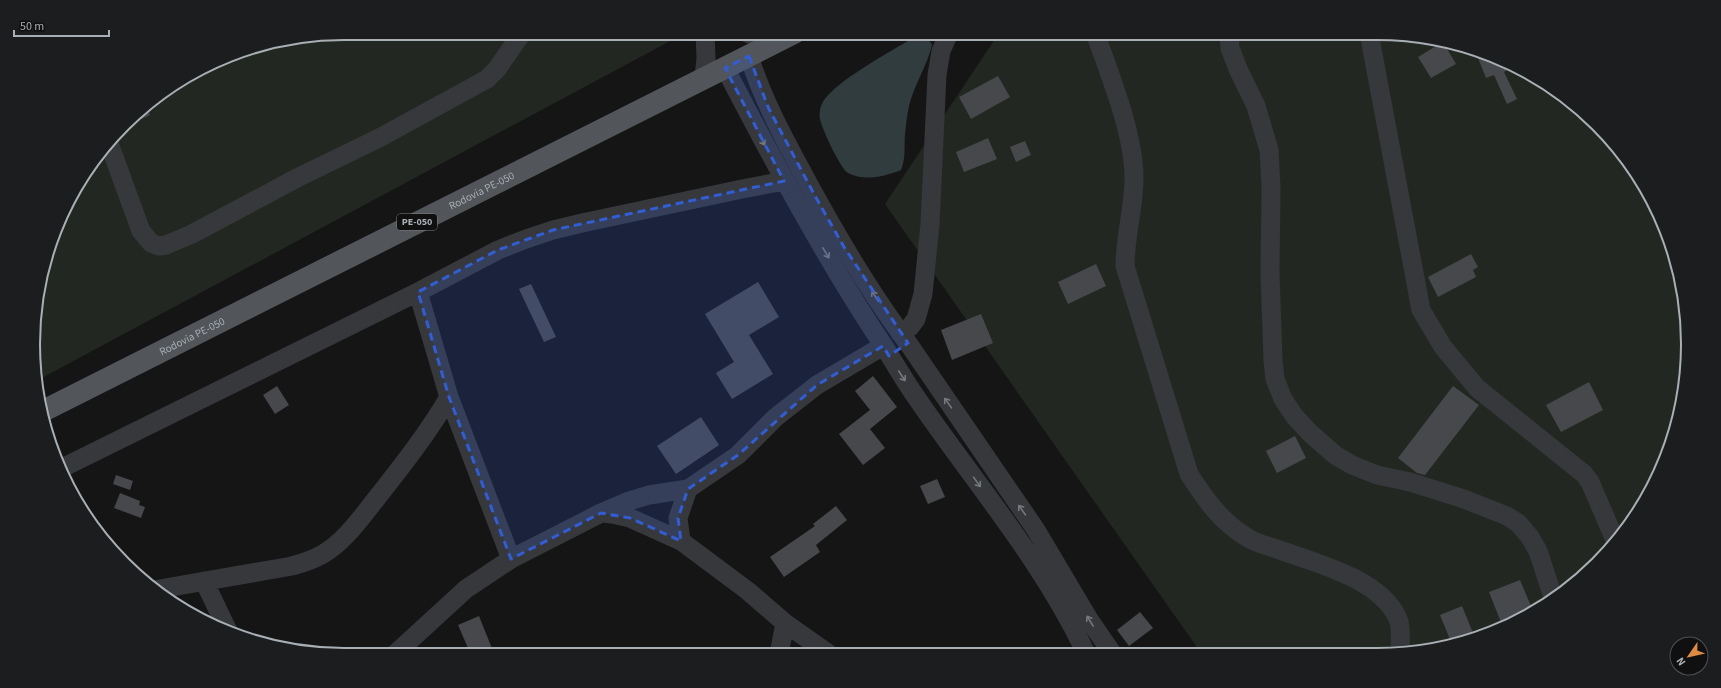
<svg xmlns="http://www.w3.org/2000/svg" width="1721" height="688" font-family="'Source Sans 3',sans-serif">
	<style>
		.green { fill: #222821 }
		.water { fill: #313c3f }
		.building { fill: #47484b }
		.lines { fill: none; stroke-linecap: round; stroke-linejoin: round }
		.minor { stroke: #36383b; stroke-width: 19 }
		.major { stroke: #525559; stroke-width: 22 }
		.oneway { stroke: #75797e }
		.marked { fill: #325dd3; fill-opacity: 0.2; stroke: #325dd3; stroke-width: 3; stroke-dasharray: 8 5; stroke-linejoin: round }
		.labels { text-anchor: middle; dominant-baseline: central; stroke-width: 4; stroke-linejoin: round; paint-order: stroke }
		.shield { fill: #101011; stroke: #7a7f84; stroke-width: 1 }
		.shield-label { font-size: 10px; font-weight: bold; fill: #a8afb5 }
		.street-label { font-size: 11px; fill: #a8afb5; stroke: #101011 }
		.rim { fill: none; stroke: #a8afb5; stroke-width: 2 }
	</style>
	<rect width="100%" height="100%" fill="#151516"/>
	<path class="green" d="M344 33H685L38 380 36 303 50 244 75 189 139 110 189 75 244 50Z
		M999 33H1377L1458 44 1515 65 1567 97 1611 139 1646 189 1672 244 1685 304 1687 365 1677 425 1636 517 1582 578 1514 623 1418 652 1201 653 885 204Z"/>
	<path class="water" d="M918 35 927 37 932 45C927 66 914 85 909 106 907 115 906 125 905 134 904 146 906 158 901 170 886 176 864 182 848 173 840 168 822 129 820 119 819 115 820 107 822 104 831 83 897 48 918 35Z"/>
	<path class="building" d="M1443 42 1456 64 1431 78 1418 57Z
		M1487 55 1504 61 1507 70 1504 72 1517 99 1507 104 1494 75 1486 78 1478 58Z
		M998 76 1010 97 971 119 959 97Z
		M146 105 150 115 125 127 139 110Z
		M988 138 997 159 964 172 956 152Z
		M1025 141 1031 155 1016 162 1010 147Z
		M1471 254 1478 267 1473 270 1476 277 1438 297 1428 277Z
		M1096 264 1106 286 1068 304 1058 282Z
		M758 282 779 317 749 335 773 374 732 399 716 373 734 362 705 314Z
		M531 284 556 337 544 342 519 289Z
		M981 314 993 343 952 360 941 330Z
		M873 376 897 407 870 429 885 448 863 465 839 434 870 410 855 391Z
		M1589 382 1603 410 1561 432 1546 405Z
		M277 386 289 405 275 414 263 395Z
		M1453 386 1479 405 1425 475 1417 473 1398 458Z
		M701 417 719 445 676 474 657 446Z
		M1295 436 1306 458 1277 473 1266 451Z
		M116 475 133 481 130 490 113 484Z
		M937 479 945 497 928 504 920 486Z
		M120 493 140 501 139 505 145 507 141 518 114 508Z
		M836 506 847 520 816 545 820 552 784 577 770 557 815 526 813 524Z
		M1520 580 1533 611 1524 616 1502 625 1489 592Z
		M1462 606 1473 633 1451 642 1440 615Z
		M1140 612 1153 628 1129 646 1117 630Z
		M479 616 493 651 484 655H471L458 625Z"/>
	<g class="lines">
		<path class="minor" d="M747 33 773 43
			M1095 33C1110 75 1134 134 1134 178 1134 208 1125 236 1125 266L1189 474C1205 499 1222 523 1248 538 1256 543 1265 545 1274 548 1312 562 1381 578 1398 619 1402 629 1400 642 1400 652
			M1229 33 1230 48 1238 69 1256 106 1269 150 1271 187 1270 273 1273 360 1275 379 1283 399 1295 417 1310 433 1335 455 1352 465 1377 475 1410 482 1464 499 1507 516 1518 523 1530 537 1538 551 1553 597
			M1369 33 1421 310 1443 347 1477 388 1584 474 1590 482 1615 540
			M749 56C763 101 786 142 808 183 838 238 870 293 908 343L1036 530 1090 621 1112 653
			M725 68C774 162 824 256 883 345 894 362 904 380 916 397 974 482 1042 560 1086 653
			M704 78 706 58 705 33
			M110 146 141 231 151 243 159 246 166 245 192 234 297 178 381 137 487 79 497 69 522 33
			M418 292 449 397 511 559
			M900 333 910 327 916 319 923 294 930 224 937 75 941 51 949 33
			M60 469 418 292 498 250 526 239 553 230 582 223 742 189 784 181
			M602 513 612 514 630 518 681 541 748 591 785 623 829 654
			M681 541 678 518 688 489
			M204 581 228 631
			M154 590 292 566C303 563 313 560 323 554 345 541 360 519 376 499 402 466 428 433 449 397
			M779 654 785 623
			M394 655 466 589 511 559 601 513 629 501 649 495 688 489 738 455 776 417 817 385 883 346"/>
		<path class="major" id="s1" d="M41 412 794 33"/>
	</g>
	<defs><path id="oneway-shaft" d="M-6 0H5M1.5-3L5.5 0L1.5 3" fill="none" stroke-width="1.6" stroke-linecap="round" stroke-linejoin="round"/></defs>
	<g class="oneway">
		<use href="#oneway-shaft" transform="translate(762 140) rotate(63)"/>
		<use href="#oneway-shaft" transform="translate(826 253) rotate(59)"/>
		<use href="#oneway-shaft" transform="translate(875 296) rotate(-122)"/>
		<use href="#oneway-shaft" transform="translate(902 376) rotate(57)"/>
		<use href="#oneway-shaft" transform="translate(948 403) rotate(-125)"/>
		<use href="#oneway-shaft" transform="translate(977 482) rotate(54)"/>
		<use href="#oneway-shaft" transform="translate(1022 510) rotate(-125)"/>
		<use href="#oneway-shaft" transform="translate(1090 621) rotate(-122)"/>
	</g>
	<path class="marked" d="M749 56 768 107 815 196 844 247 908 343 889 356 883 346 817 385 738 455 688 489 678 518 681 541 630 518 601 513 511 559 449 397 418 292 498 250 553 230 784 181 725 68Z"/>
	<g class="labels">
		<rect class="shield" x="397" y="214" width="40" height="16" rx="3"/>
		<g class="shield-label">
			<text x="417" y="222">PE-050</text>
		</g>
		<g class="street-label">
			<text stroke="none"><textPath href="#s1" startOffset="493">Rodovia PE-050</textPath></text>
			<text stroke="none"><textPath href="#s1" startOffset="169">Rodovia PE-050</textPath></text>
		</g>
	</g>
	<path d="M0 0H1721V688H0ZM344 40H1377A304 304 0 0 1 1681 344V344A304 304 0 0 1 1377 648H344A304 304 0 0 1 40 344V344A304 304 0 0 1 344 40Z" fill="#1c1d1e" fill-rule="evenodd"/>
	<path class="rim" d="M344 40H1377A304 304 0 0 1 1681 344V344A304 304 0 0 1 1377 648H344A304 304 0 0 1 40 344V344A304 304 0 0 1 344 40Z"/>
	<g transform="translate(1689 656) rotate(236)"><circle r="19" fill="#101011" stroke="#4d5053"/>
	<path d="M0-3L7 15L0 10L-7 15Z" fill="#dd8a45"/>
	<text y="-6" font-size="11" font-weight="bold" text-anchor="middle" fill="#a8afb5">N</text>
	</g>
	<path d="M14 30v6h95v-6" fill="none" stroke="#a8afb5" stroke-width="2"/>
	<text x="20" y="30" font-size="12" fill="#a8afb5" stroke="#101011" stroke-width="3" paint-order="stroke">50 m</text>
</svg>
